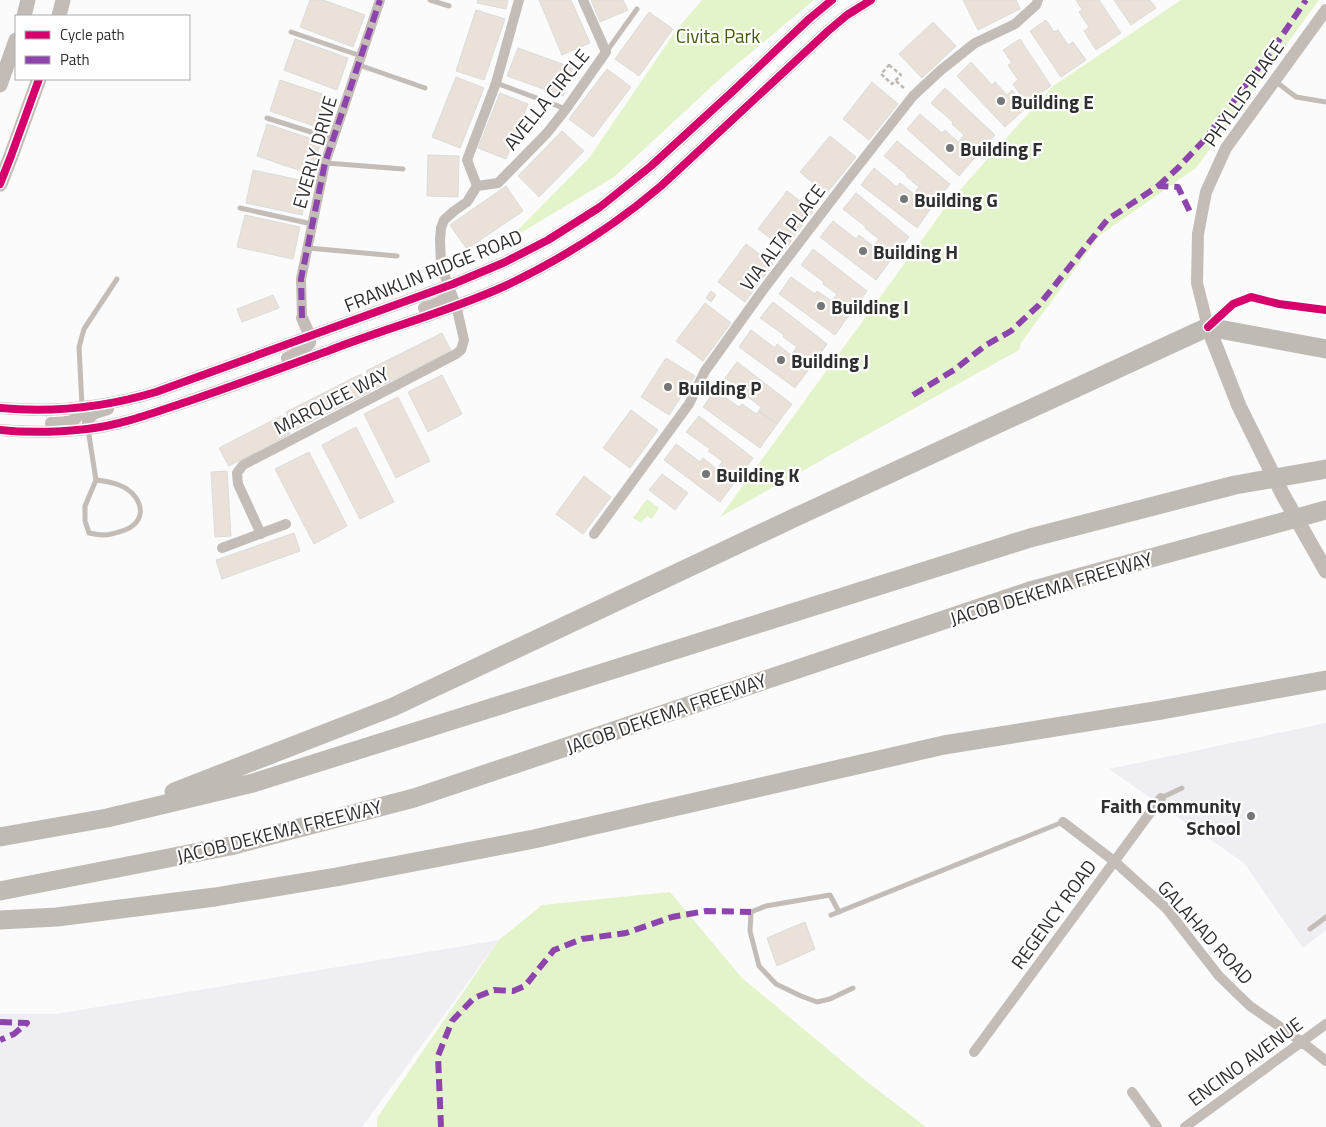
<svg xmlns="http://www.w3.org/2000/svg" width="1326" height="1127" font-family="'Titillium Web',sans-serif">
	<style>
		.built { fill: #eeeef3 }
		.green { fill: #e3f4cb }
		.building { fill: #eae2d8; stroke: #dbdbdb }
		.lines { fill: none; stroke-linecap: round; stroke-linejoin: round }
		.path { stroke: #bdb8b4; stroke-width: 2.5; stroke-dasharray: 4 2.5; stroke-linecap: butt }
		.service { stroke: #c4bcb6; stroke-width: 5 }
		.minor { stroke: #c4bcb6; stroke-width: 10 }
		.tertiary { stroke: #c4bcb6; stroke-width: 12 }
		.secondary { stroke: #c3bbb5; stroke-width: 15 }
		.motorway { stroke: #c0bab4; stroke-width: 19 }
		.quiet { stroke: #8e44ad; stroke-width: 6; stroke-dasharray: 12 6; stroke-linecap: butt }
		.cycleway-casing { stroke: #fff; stroke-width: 11 }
		.cycleway { stroke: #d6006c; stroke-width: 8 }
		.poi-dot { fill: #767676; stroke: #fff; stroke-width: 2 }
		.labels { text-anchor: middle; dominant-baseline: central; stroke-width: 4.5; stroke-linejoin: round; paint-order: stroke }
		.park-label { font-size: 19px; fill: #435c06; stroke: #fff }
		.street-label { font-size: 19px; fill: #2f2f2f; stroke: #fff }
		.poi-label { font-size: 19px; font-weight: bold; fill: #2f2f2f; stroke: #fff; text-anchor: start }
	</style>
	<rect width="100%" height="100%" fill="#fbfbfb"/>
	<path class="built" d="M1326 723V930L1303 948 1244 863 1109 769Z
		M499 940 362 1127H0V1014H56Z"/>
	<path class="green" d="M702 0H814L723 76 614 177 507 241 589 158 677 29Z
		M1181 0H1319L1196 168 1100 235 1021 343 1019 350 720 517 950 201 1053 86Z
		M647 499 659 508 652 519 647 516 641 523 633 518Z
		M670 892 742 978 866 1081 926 1127H377V1118L499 940 542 905Z"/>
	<path class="building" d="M310 0H323L365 15 353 47 300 27Z
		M478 0H508L506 9 477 3Z
		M539 0H571L590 43 562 55Z
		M591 0H623L628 10 600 22Z
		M963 0H1016L1020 9 978 30Z
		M1076 0H1099L1121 33 1096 50 1084 31 1089 27 1079 12 1082 10Z
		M1114 0H1150L1156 8 1131 25Z
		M476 10 505 19 484 80 456 71Z
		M649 12 673 29 639 76 615 59Z
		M1046 20 1054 32 1058 30 1068 45 1073 42 1086 60 1061 77 1030 31Z
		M933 22 956 46 922 78 899 54Z
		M295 39 348 58 337 90 284 70Z
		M1020 39 1051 86 1026 103 1013 84 1018 80 1008 65 1012 63 1003 50Z
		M518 48 573 68 563 96 507 76Z
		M971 62 992 85 995 82 1007 95 1012 90 1027 107 1005 127 957 76Z
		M607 69 631 87 593 137 569 119Z
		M456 77 484 88 460 148 432 137Z
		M280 80 334 98 323 129 270 111Z
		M872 82 898 104 869 140 843 119Z
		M945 88 995 135 978 154 961 139 964 135 952 124 953 122 931 103Z
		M500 93 528 104 506 159 478 148Z
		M920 114 942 133 945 130 958 142 961 139 978 154 959 176 907 129Z
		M267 124 321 142 310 174 257 156Z
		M562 131 584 151 539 197 518 176Z
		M830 136 856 157 826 194 800 172Z
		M897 141 950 184 934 204 916 191 919 187 906 176 907 175 884 156Z
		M428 155 459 156 458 197 427 196Z
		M874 168 897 187 900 183 914 194 916 191 934 204 917 228 861 185Z
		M253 170 309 182 302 215 246 203Z
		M506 186 523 211 467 249 450 225Z
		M787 191 813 211 785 249 758 229Z
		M856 193 909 237 893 257 876 243 879 239 865 228 866 227 843 209Z
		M245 215 300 227 293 259 237 247Z
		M833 221 856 239 859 235 873 246 876 243 893 257 876 280 820 237Z
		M746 244 773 264 745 302 718 282Z
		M813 249 867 291 852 311 834 298 837 294 823 284 824 282 801 265Z
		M791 277 815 294 817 291 832 301 834 298 852 311 835 335 779 294Z
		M711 291 716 295 711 302 706 298Z
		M273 295 279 308 242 322 237 309Z
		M773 302 827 344 812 365 794 351 797 347 783 337 784 335 760 318Z
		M705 303 731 323 703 361 676 341Z
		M751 330 775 348 777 344 791 355 794 351 812 365 795 388 739 347Z
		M442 333 451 351 375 389 366 371Z
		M666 358 695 376 669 415 641 397Z
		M737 362 792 404 777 424 759 411 761 407 748 397 749 395 725 378Z
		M361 374 370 392 294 430 286 412Z
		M442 375 462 414 428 432 408 392Z
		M715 390 739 407 742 404 756 414 759 411 777 424 760 448 703 407Z
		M398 397 430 461 396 478 364 414Z
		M631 410 658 430 630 468 603 448Z
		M281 416 290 434 229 466 219 448Z
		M699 416 753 458 737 479 720 465 722 461 708 451 710 449 686 432Z
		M356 427 394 502 360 519 322 445Z
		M676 444 700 462 703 458 717 469 720 465 737 479 720 502 664 460Z
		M309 452 347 526 314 544 275 469Z
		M227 471 231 536 215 537 211 472Z
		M662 474 688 493 675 510 649 490Z
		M584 476 611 497 583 534 556 514Z
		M294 533 300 551 222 579 216 560Z
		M805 922 815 949 777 966 767 938Z"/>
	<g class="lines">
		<path class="path" d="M889 65 901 75 892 84 881 74Z
			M896 81 905 89"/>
		<path class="service" d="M430 0 449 6
			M291 32 361 56
			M607 51 637 9
			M359 65 425 88
			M1275 81 1296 97 1326 102
			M496 83 566 109
			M267 118 333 139
			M326 163 403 169
			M240 208 312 224
			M308 248 397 256
			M82 406 79 347 84 329 117 279
			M88 429 96 480 85 506V521L89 533C94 534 100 535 105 535 110 535 127 530 131 527 150 514 137 491 119 485 112 482 104 481 96 480
			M1161 798 1182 788
			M839 912 830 895 766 906 751 912 750 931 759 966 776 984 801 996 817 1002 830 999 853 988
			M831 915 1063 822
			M1310 929 1326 917"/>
		<path class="minor" d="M519 0 496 83 467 160 477 186 498 183 547 133 566 109 606 52 583 0
			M302 318 301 279 325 163 380 0
			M261 534 238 484 237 473 243 465 456 354 461 350 464 340 456 305 441 266 440 240 441 228 444 220 454 211 467 202 477 186
			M594 534 689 404 705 371 763 290 847 180 913 96 941 70 975 43 1015 24 1036 5 1038 0
			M222 548 286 524
			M1063 822 1114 861 1166 908 1219 976 1250 1006 1302 1042 1326 1061
			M974 1052 1161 798
			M1132 1092 1157 1127
			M1185 1127 1326 1024"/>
		<path class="tertiary" d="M424 308C439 303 448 302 449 285
			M1208 327 1197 283 1198 234 1206 192 1226 148 1326 10
			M287 358 302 351 310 343V336L302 318
			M0 408C53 413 106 407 156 392L453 284 503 263 548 240 600 207 651 166 732 92 809 19 832 0
			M51 423C67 422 77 425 82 407
			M88 429V419L95 413 108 409
			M0 430C28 433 59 432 87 429 122 425 156 412 189 401 236 385 281 368 328 351 386 328 448 312 505 286 562 259 613 227 661 186L828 31 847 15 871 0"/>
		<path class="secondary" d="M24 16 28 0
			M59 16 63 0
			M0 85 16 40
			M0 184 11 156 39 79
			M1208 327 1239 406 1283 495 1326 571"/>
		<path class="motorway" d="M174 792 393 707 798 516 1208 327 1326 349
			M0 837 107 818 253 783 1030 538 1235 485 1326 469
			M0 891 230 846 414 798 1030 591 1326 510
			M0 920 57 917 215 897 336 877 534 839 944 745 1161 710 1326 680"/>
		<path class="quiet" d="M1158 186 1179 167 1206 138 1275 46 1306 0
			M302 318 301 279 325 163 380 0
			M913 395 954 370 986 345 1011 331 1039 305 1107 220 1158 186 1178 187 1191 214
			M0 1022 27 1023 14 1034 0 1040
			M441 1127 438 1056 452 1021 474 998 494 990 513 991 525 986 554 950 582 939 626 933 672 917 706 911 751 912"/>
		<g class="cycleway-casing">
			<path id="cycleway" d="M0 184 11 156 39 79
				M1208 327 1233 304 1251 297 1279 304 1326 310
				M0 408C53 413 106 407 156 392L453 284 503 263 548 240 600 207 651 166 732 92 809 19 832 0
				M0 430C28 433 59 432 87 429 122 425 156 412 189 401 236 385 281 368 328 351 386 328 448 312 505 286 562 259 613 227 661 186L828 31 847 15 871 0"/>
		</g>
		<use href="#cycleway" class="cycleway"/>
	</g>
	<g class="poi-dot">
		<circle cx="1001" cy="101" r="5"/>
		<circle cx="950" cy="148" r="5"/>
		<circle cx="904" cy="199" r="5"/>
		<circle cx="863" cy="251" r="5"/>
		<circle cx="821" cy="306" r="5"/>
		<circle cx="781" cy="360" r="5"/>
		<circle cx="668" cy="387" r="5"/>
		<circle cx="706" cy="474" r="5"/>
		<circle cx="1251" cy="816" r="5"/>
	</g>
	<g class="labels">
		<g class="park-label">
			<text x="718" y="35">Civita Park</text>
		</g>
		<g class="street-label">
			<text transform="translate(1243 93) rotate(-55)">PHYLLIS PLACE</text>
			<text transform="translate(546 99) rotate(-51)">AVELLA CIRCLE</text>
			<text transform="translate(314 152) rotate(-74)">EVERLY DRIVE</text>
			<text transform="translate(782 237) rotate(-53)">VIA ALTA PLACE</text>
			<text transform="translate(433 270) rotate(-22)">FRANKLIN RIDGE ROAD</text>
			<text transform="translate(331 400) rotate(-27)">MARQUEE WAY</text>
			<text transform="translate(1051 588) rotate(-17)">JACOB DEKEMA FREEWAY</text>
			<text transform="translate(666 713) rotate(-19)">JACOB DEKEMA FREEWAY</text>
			<text transform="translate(279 831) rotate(-14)">JACOB DEKEMA FREEWAY</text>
			<text transform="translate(1053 914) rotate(-54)">REGENCY ROAD</text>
			<text transform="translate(1206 932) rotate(48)">GALAHAD ROAD</text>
			<text transform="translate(1245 1061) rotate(-36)">ENCINO AVENUE</text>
		</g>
		<g class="poi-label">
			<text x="1011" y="101">Building E</text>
			<text x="960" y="148">Building F</text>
			<text x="914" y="199">Building G</text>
			<text x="873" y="251">Building H</text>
			<text x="831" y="306">Building I</text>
			<text x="791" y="360">Building J</text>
			<text x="678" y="387">Building P</text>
			<text x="716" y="474">Building K</text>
			<text x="1241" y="805" text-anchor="end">Faith Community<tspan x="1241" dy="22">School</tspan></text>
		</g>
	</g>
	<rect x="15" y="15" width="175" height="65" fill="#ffffff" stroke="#acacac"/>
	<rect x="25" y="31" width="25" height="8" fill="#d6006c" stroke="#acacac"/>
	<text x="60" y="40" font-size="15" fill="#2f2f2f">Cycle path</text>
	<rect x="25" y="56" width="25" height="8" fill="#8e44ad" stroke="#acacac"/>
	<text x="60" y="65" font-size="15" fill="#2f2f2f">Path</text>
</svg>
